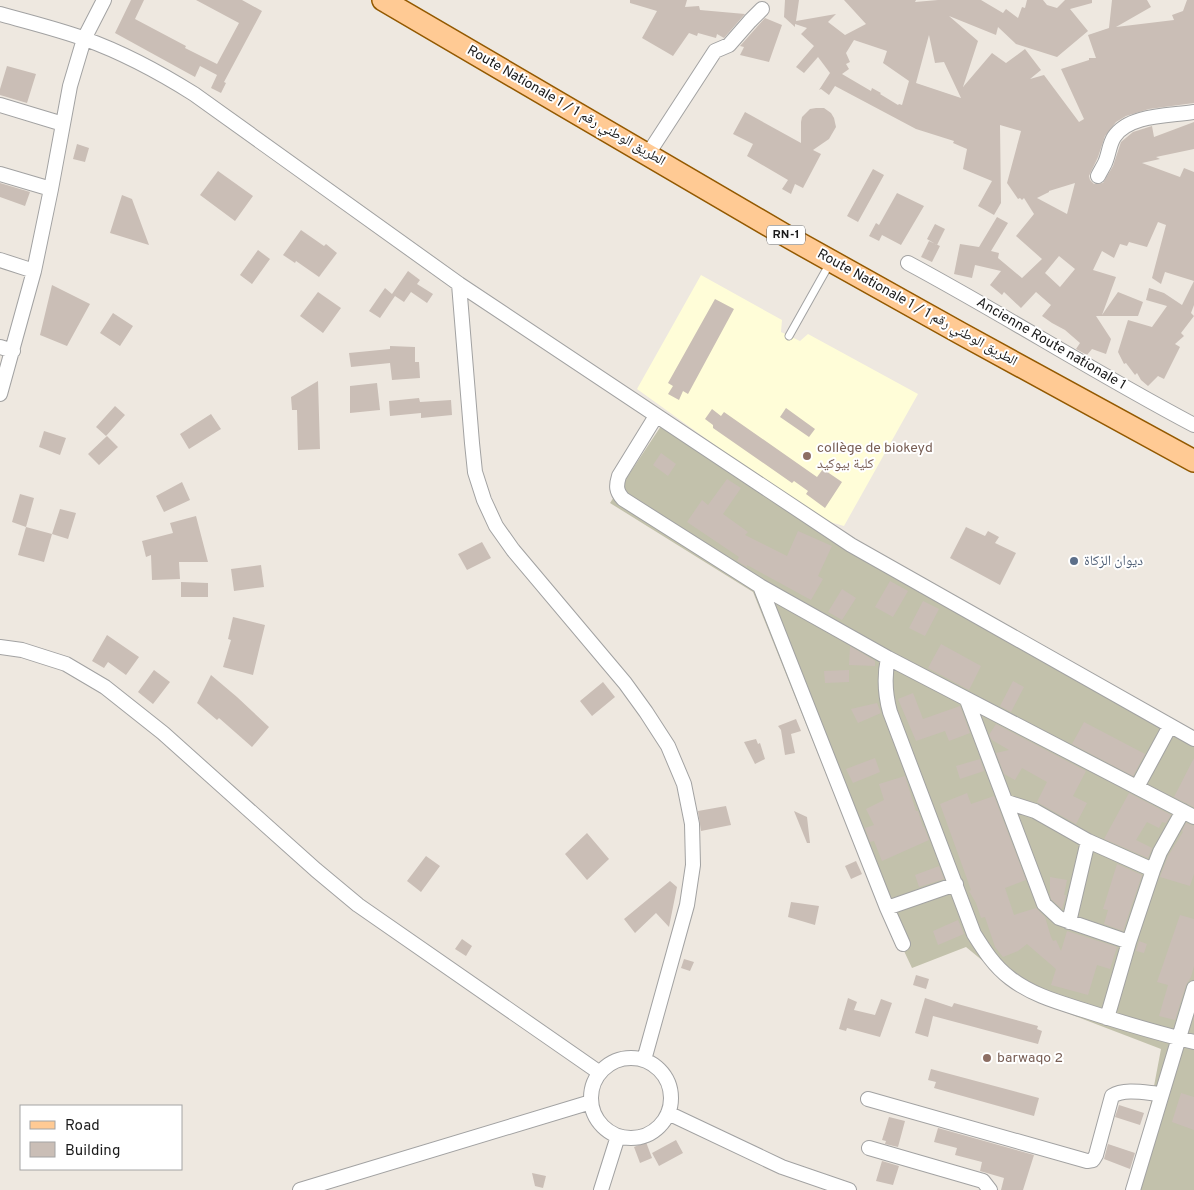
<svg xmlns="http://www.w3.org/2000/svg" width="1194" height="1190" font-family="Overpass,'Noto Naskh Arabic',sans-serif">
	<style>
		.education { fill: #fffdd8 }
		.construction { fill: #c2c1ab }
		.building { fill: #cabeb6; fill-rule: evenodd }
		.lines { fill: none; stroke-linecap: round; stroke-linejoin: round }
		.lane-casing { stroke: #a2a2a2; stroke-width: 9 }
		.street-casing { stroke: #a2a2a2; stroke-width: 16 }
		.primary-casing { stroke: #935900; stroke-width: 24 }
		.lane { stroke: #fff; stroke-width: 7 }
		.street { stroke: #fff; stroke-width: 14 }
		.primary { stroke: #ffca94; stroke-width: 21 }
		.education-dot { fill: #8d6e63; stroke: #fff; stroke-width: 2 }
		.service-dot { fill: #5c6f8a; stroke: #fff; stroke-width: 2 }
		.labels { text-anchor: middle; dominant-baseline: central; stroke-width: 4; stroke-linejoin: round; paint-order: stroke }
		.shield { fill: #fff; stroke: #5f5f5f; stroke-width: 1 }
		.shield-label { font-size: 12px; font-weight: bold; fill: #1b1b1b }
		.street-label { font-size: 14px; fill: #1b1b1b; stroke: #fff }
		.education-label { font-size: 14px; fill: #785e54; stroke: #fff; text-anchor: start }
		.service-label { font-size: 14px; fill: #4e5e75; stroke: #fff; text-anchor: start }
	</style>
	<rect width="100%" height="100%" fill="#eee8e0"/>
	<path class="education" d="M701 275 782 320 781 332 800 341 808 334 918 394 844 526 816 518 637 389Z"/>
	<path class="construction" d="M663 423 807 521 919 592 1194 741V1190H1131L1141 1155 1161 1049 1028 998 966 947 912 968 857 851 753 592 610 503Z"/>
	<path class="building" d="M131 0H144L135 19 186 46 185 48 217 64 239 23 196 0H242L262 11 224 82 226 83 221 93 211 88 217 75 200 66 195 77 115 33Z
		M630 0H687L685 7 699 6 700 10 745 14 724 38 717 34 716 38 698 33 697 36 689 33 673 56 642 38 657 11 630 3Z
		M785 0H799L796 21 836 14 828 22 845 35 866 24 844 0H916L915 2 938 0H981L1003 13 1006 9 1018 18 1022 7 1025 8 1027 0H1043L1047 5 1057 8 1065 0H1092V3L1070 9 1088 31 1057 57 1016 44 998 27 996 35 949 16 978 41 963 87 992 53 1006 63 1025 49 1041 70 1030 79 1044 75 1079 122 1084 119 1061 69 1089 60V58H1096L1088 35 1109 28 1112 0H1147L1151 7 1116 27 1174 20 1172 15 1183 11 1187 0H1194V103L1149 109 1126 116 1116 122 1105 136 1098 157 1089 176 1090 180 1094 184 1103 183 1113 166 1121 142 1133 132 1152 126 1154 137 1194 122V149L1156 157 1160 159 1142 163 1180 177 1184 168 1194 172V305L1191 313 1194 316 1181 333 1184 336 1175 344 1180 347 1164 379 1158 376 1148 386 1141 380 1137 373 1135 375 1126 363 1124 364 1118 352 1128 320 1152 327 1167 306 1146 300 1149 288 1164 293 1182 305 1194 281 1165 272 1161 284 1152 278 1166 225 1158 222 1147 247 1129 242 1127 246 1120 244 1114 258 1102 251 1093 270 1116 277 1102 315 1118 292 1143 302 1138 316H1096L1111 339 1106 354 1092 349 1087 355 1076 349 1080 343 1065 330 1052 323 1042 316 1051 305 1036 292 1021 308 1004 292 1002 295 990 285 1001 271 975 265 972 278 954 274 960 244 979 247 997 217 1008 223 991 251 999 253 998 258 1022 278 1042 259 1016 236 1034 214 1024 198 1022 200 1020 198 1018 199 1007 183 1021 131 1000 125 1001 203 994 215 978 206 992 181 963 169 967 149 953 143 954 141 916 129 835 86 829 95 821 89 819 90 830 73 818 57 804 73 796 67 814 46 801 34 807 28 795 24V27L784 17ZM929 35 935 63 944 62 961 98 916 83ZM854 40 887 51 883 63 909 81 902 105 899 104 898 105 880 94 881 93 872 88 871 91 842 74 849 69 846 64 850 62 846 53ZM1075 183 1067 214 1037 198 1049 192V191ZM1059 256 1075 269 1060 287 1045 273Z
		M765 18 782 25 769 62 740 55 744 47 740 46Z
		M7 66 36 74 27 103 0 95V89Z
		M816 108H824L831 113 834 118 836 127 829 139 813 150 821 154 803 188 795 184 791 194 782 189 788 180 747 156 753 144 733 134 745 112 801 143V122L802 117 810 109Z
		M77 144 89 148 85 162 73 159Z
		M873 169 884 175 858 222 847 216Z
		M218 171 253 196 235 221 200 195Z
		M0 183 30 192 25 206 0 197Z
		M897 193 924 206 901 245 882 235 879 241 869 236 876 223 879 225Z
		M122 195 132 199 149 245 110 233Z
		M935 224 945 229 937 245 927 239Z
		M301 230 324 246 326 244 337 253 319 277 296 261 295 263 283 255Z
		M929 241 940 246 932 262 921 257Z
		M258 250 270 259 252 284 240 275Z
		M408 271 420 280 417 284 433 294 427 303 411 292 404 302 395 296 380 318 369 311 385 288 392 294Z
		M52 285 90 304 67 346 40 335Z
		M318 292 341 308 323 333 300 316Z
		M715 299 734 309 688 394 683 391 679 400 668 394 673 386 668 383Z
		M113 313 133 326 120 346 100 333Z
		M390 346 415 347V362H419L420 378 392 380 390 363 351 367 349 353 390 349Z
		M318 381 320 449 298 450 297 410H292L291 397Z
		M377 383 380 410 350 413V386Z
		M419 398 420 402 451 400 452 415 421 418V413L390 416 389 401Z
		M115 406 125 415 106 436 96 427Z
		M786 408 815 429 809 437 780 417Z
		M712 409 721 416 724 412 817 477 823 469 842 482 825 508 806 494 808 491 794 481 792 483 713 428V425L705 419Z
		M211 414 221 429 189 449 180 434Z
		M44 431 66 438 60 455 39 447Z
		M107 436 118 447 99 465 88 454Z
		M661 453 676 464 668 476 653 465Z
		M727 479 741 488 723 514 748 532 745 535 787 556 798 531 832 546 818 576 823 579 811 600 747 565V567L737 561 739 557 687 522 702 500 708 505Z
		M182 482 190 500 164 512 156 496Z
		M20 494 34 498 26 527 12 522Z
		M60 509 76 513 68 539 52 534Z
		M196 516 208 562H179L180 579 152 580 151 555 146 557 142 541 173 533 170 523Z
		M26 527 52 534 44 562 18 555Z
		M966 527 985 536 988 531 999 537 995 543 1016 553 1000 585 950 558Z
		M482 542 491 558 467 570 458 554Z
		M261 565 264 587 234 591 231 569Z
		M890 581 908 591 893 617 875 607Z
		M181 582 208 583V597H181Z
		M842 589 856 598 842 620 828 612Z
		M923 601 939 609 925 636 909 628Z
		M233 617 265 625 253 675 223 667 231 640 228 639Z
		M107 635 139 657 126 675 108 662 104 668 92 661Z
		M941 644 981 666 969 690 928 668Z
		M850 646 875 661V666L849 665Z
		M154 670 170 682 153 704 138 692Z
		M849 670V682L825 683 824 671Z
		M211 675 237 697 269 727 252 747 219 718 217 720 197 703Z
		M1013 681 1024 687 1011 712 1000 706Z
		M603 682 615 697 592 716 580 701Z
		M913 693 923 719 960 706 970 733 949 741 945 731 916 741 898 699Z
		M877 703 881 713 858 723 851 709Z
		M796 719 801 731 791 734 795 753 785 755 781 730 778 726Z
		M1084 722 1145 754 1133 776 1072 744Z
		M996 724 1086 771 1073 796 1087 803 1076 824 1037 802 1047 782 1022 768 1015 780 1004 774 996 753 1009 750 992 740 989 735Z
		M756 739 758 744 760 743 765 759 755 764 744 742Z
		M875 758 880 772 853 783 846 769Z
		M1194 758V807L1174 797Z
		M980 759 984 771 960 779 956 766Z
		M905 776 916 811H918L923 827H924L929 840 882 861 874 841 870 842 865 828 874 825 866 809 884 800 879 784Z
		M967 793 971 804 994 796 1026 880 1005 888 1014 915 1036 908 1045 917 1051 937 1053 941 1056 940 1061 951 1067 931 1117 947 1110 969 1097 965 1088 995 1051 985 1056 969 1027 944 1018 951 1003 957 995 947 985 917 981 918 976 903 969 891 971 890 940 804Z
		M1129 793 1171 815 1166 823 1162 822 1159 828 1147 822 1136 840 1152 848 1148 858 1104 839Z
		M726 806 731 825 701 831 698 811Z
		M794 811 807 817 810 843H807Z
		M1186 823 1194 826V874L1190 886 1160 877 1168 856 1183 832 1182 831Z
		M587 833 609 859 587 880 565 854Z
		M426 856 440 866 421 892 407 881Z
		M856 861 862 874 851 879 845 866Z
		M1117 864 1142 875 1123 931 1104 924 1108 910 1103 909Z
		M939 866 944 879 919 887 915 875Z
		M1050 877 1067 880 1064 895H1066L1062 909 1051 899 1050 895Z
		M670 881 677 887 669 927 656 913 635 933 624 919Z
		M791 902 819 906 815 925 788 917Z
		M1180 915 1194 919V966L1191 977 1186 985 1175 1020 1159 1016 1168 985 1157 982Z
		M958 920 964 934 938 945 933 931Z
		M462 939 472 946 466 956 455 949Z
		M1139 941 1147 944 1144 953 1136 951Z
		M684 959 694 962 690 971 681 968Z
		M916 975 929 979 926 989 913 985Z
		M848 998 857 1002 854 1010 875 1015 881 999 892 1003 880 1037 847 1028 846 1031 839 1029Z
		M925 998 952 1007 954 1003 1038 1026 1037 1029 1042 1031 1038 1044 933 1016 928 1037 915 1033Z
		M931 1069 1039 1098 1034 1116 934 1088 936 1082 928 1080Z
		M1181 1093 1194 1097V1130L1172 1122Z
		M1119 1105 1144 1113 1140 1125 1115 1117Z
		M889 1117 905 1121 898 1147 885 1144 886 1141 882 1140Z
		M938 1128 1034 1155 1023 1190H1001L1004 1178 980 1171 982 1162 955 1155 957 1148 934 1142Z
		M676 1140 683 1153 659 1166 652 1153Z
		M646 1142 652 1158 640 1163 634 1147Z
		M1108 1144 1135 1153 1130 1169 1104 1159Z
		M882 1161 899 1166 893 1185 876 1181Z
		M532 1173 546 1176 543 1188 535 1186Z"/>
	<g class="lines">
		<g class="lane-casing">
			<path id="lane" d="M789 336 830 263"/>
		</g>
		<g class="street-casing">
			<path id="street" d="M0 14C28 22 57 29 85 39 124 53 159 72 194 94L459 284 851 545 1194 739
				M0 105 63 124
				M648 154 715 51 729 45 750 21 762 9
				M0 174 51 189
				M1098 176C1100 172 1103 167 1105 163 1109 154 1109 145 1114 137 1129 114 1170 116 1194 112
				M0 260 34 271
				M908 263C1005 315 1097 374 1194 425
				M459 284 472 443 475 472 484 500 496 526 513 550 625 683 646 712 668 746 684 784 692 824 693 865 687 905 644 1060
				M0 347 13 351
				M0 394 34 271 51 189 70 86 84 39 104 0
				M656 416 619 476C616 486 616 491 623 499L760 586 888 658 1194 817
				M760 586 887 908 903 944
				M0 647 22 650 66 664 105 687 163 733 316 870 358 905 600 1073
				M888 658C884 677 885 694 890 712L974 934C984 950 994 966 1010 978 1032 995 1058 1002 1083 1010 1120 1022 1157 1033 1194 1042
				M967 700 1044 904 1059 918 1129 942
				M1137 787 1170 726
				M1007 802 1035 811 1088 841 1153 870
				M887 908 956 884
				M1069 922 1088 841
				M1107 1018 1129 942 1153 870 1160 852 1183 811
				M591 1098a40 40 0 1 1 80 0a40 40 0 1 1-80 0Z
				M868 1099 1087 1161 1093 1160 1096 1155 1112 1096C1125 1088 1146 1093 1161 1094
				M668 1113 782 1167 849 1190
				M869 1148 983 1181 990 1190
				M300 1190 591 1102
				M601 1190 618 1136
				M1133 1190 1194 988"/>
		</g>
		<g class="primary-casing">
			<path id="primary" d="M383 0 790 238 960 333 1194 461"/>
		</g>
		<use href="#lane" class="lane"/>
		<use href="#street" class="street"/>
		<use href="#primary" class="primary"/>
	</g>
	<g class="education-dot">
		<circle cx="807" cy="456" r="5"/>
		<circle cx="987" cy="1058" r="5"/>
	</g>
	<circle class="service-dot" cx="1074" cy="561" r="5"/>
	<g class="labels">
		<rect class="shield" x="767" y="225.5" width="38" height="19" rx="4"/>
		<g class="shield-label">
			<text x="786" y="235">RN-1</text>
		</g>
		<g class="street-label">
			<text transform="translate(566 106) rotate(30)">Route Nationale 1 / الطريق الوطني رقم 1</text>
			<text transform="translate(917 308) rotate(29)">Route Nationale 1 / الطريق الوطني رقم 1</text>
			<text transform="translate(1051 344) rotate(30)">Ancienne Route nationale 1</text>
		</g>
		<g class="education-label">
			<text x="817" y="448">collège de biokeyd<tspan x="817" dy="16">كلية بيوكيد</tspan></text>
			<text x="997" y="1058">barwaqo 2</text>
		</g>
		<g class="service-label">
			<text x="1084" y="561">ديوان الزكاة</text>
		</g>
	</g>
	<rect x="20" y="1105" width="162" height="65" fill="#ffffff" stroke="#a4a4a4"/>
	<rect x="30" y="1121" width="25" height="8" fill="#ffca94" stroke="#a4a4a4"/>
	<text x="65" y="1130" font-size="15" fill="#1b1b1b">Road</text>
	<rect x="30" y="1142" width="25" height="15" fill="#cabeb6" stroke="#a4a4a4"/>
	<text x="65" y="1155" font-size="15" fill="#1b1b1b">Building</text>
</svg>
